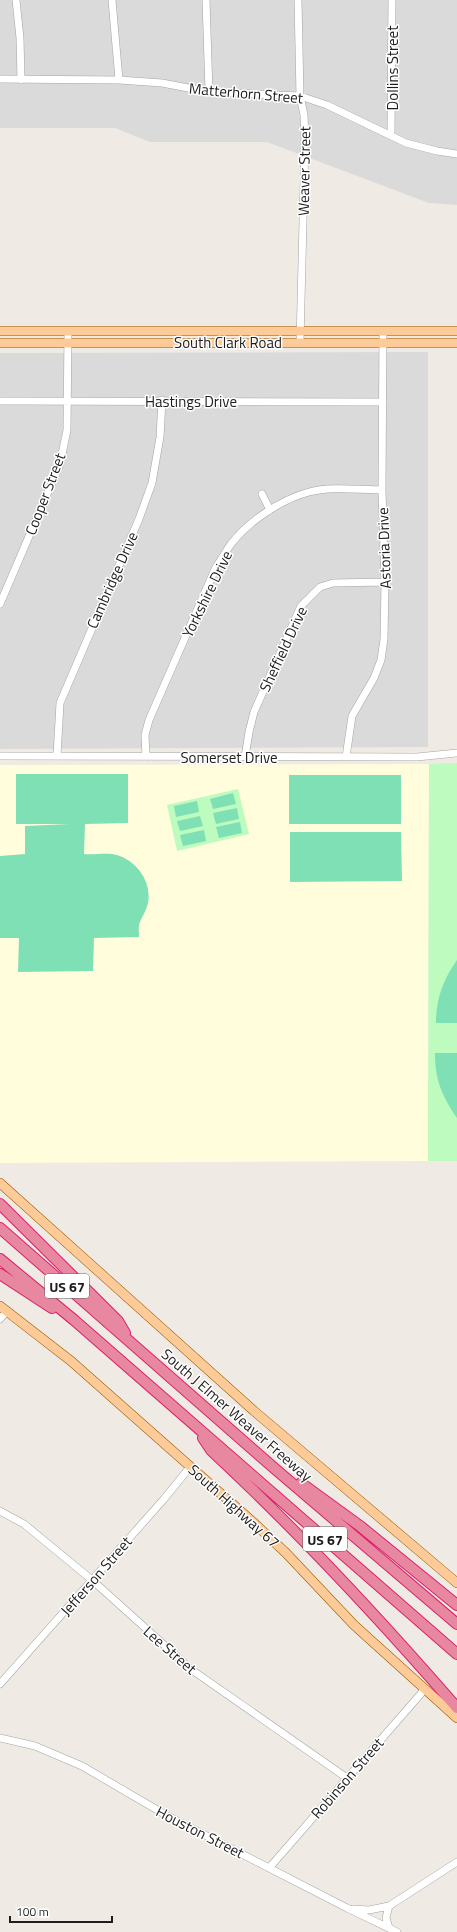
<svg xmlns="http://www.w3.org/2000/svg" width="457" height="1932" font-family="'Titillium Web',sans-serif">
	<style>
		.residential { fill: #dbdada }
		.education { fill: #fffddb }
		.park { fill: #befbbe }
		.pitch { fill: #7ee0b4 }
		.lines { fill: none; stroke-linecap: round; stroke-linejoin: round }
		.minor-casing { stroke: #a4a4a4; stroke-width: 8 }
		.major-casing { stroke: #965a00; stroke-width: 10 }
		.highway-casing { stroke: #dd1f6d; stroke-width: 12 }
		.minor { stroke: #fff; stroke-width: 7 }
		.major { stroke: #fecb98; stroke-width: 9 }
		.highway { stroke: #e888a0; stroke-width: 10 }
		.labels { text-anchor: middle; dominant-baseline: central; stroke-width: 3; stroke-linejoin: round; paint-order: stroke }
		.shield { fill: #fff; stroke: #616161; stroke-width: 1 }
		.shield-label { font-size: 14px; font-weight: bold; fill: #1d1d1d }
		.street-label { font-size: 15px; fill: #1d1d1d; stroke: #fff }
	</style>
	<rect width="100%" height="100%" fill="#efeae3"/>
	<path class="residential" d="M0 0H457V205L429 203 267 142H150L115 128H0Z
		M428 352V747L0 749V353Z"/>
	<path class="education" d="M429 764 428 1161 0 1163V765Z"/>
	<path class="park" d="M457 763V1161H428L429 764Z
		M238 789 249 834 177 851 167 805Z"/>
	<path class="pitch" d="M16 774H128V823L85 824 84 854C94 855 108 852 117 855 137 861 152 882 148 903 146 911 143 915 140 922 138 926 139 933 139 937L94 938 93 971 18 972 19 938H0V856L25 854V826L70 824H16Z
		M289 775H401V824H289Z
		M233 793 236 804 213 809 210 799Z
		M197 801 199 812 176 817 174 806Z
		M237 808 239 819 216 824 213 813Z
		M200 816 203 826 180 831 177 821Z
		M240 822 242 833 219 838 216 827Z
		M204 830 206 841 183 846 180 835Z
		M290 832H401L402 881 290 882Z
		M457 960V1023H436C436 999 443 980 457 960Z
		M435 1053H457V1118C442 1096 435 1080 435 1053Z"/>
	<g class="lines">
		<g class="minor-casing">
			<path id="minor" d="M16 0 20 38 21 80
				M112 0 119 80
				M206 0 209 92
				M298 0 300 96 304 115 305 141 300 342
				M0 79 119 80 162 83 209 92 300 96 327 105 406 143 437 151 457 154
				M391 135 392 0
				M0 401 383 402
				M262 494 270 510
				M0 604 60 464 67 430 68 331
				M0 756 417 757 457 753
				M57 756 60 703 139 519 152 483 160 437 162 400
				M146 757 145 735 149 720 216 567C221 560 226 551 231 544 249 521 280 500 309 492 332 486 359 490 382 490
				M245 757 249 732 254 712 301 606 320 587 333 583 385 582
				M346 757 352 716 374 678 381 660 384 639 385 582 382 490 383 331
				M0 1319 7 1311
				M0 1511 24 1524 92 1580 192 1670 347 1778
				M0 1684 164 1499 190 1467
				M0 1738 35 1746 82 1766 166 1815 347 1908 397 1932
				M270 1867 425 1689
				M389 1906 386 1918 389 1928
				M353 1909 369 1910 389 1906 457 1862"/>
		</g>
		<g class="major-casing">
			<path id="major" d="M0 331H457
				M0 343H457
				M0 1183 254 1411 457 1583
				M0 1306 71 1361 254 1523 286 1553 354 1625 457 1718"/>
		</g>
		<g class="highway-casing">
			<path id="highway" d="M0 1204 118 1321 125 1333
				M0 1228 274 1468 457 1624
				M0 1259 74 1320 457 1654
				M0 1274 52 1308
				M203 1438 211 1450C298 1531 379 1618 457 1708
				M301 1483 360 1526 457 1605"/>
		</g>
		<use href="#minor" class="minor"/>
		<use href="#major" class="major"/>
		<use href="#highway" class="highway"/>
	</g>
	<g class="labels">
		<g class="shield">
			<rect x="45" y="1274" width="44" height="24" rx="3"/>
			<rect x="303" y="1527" width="44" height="24" rx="3"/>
		</g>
		<g class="shield-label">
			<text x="67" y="1286">US 67</text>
			<text x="325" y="1539">US 67</text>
		</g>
		<g class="street-label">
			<text transform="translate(392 68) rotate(-90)">Dollins Street</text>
			<text transform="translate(246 93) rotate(5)">Matterhorn Street</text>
			<text transform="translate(304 171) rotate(-89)">Weaver Street</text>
			<text x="228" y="342">South Clark Road</text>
			<text x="191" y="401">Hastings Drive</text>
			<text transform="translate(45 494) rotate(-69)">Cooper Street</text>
			<text transform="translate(384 548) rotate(-92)">Astoria Drive</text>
			<text transform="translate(112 580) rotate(-66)">Cambridge Drive</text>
			<text transform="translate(207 594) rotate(-64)">Yorkshire Drive</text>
			<text transform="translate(283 649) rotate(-65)">Sheffield Drive</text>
			<text x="229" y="757">Somerset Drive</text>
			<text transform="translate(237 1415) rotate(41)">South J Elmer Weaver Freeway</text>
			<text transform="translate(234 1506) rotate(42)">South Highway 67</text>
			<text transform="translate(96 1576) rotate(-49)">Jefferson Street</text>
			<text transform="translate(170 1650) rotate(41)">Lee Street</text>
			<text transform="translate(347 1778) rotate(-49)">Robinson Street</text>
			<text transform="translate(200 1832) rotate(27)">Houston Street</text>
		</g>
	</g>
	<path d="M10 1916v6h102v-6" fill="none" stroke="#1d1d1d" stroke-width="2"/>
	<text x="16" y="1916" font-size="12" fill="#1d1d1d" stroke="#ffffff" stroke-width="3" paint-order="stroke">100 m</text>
</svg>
